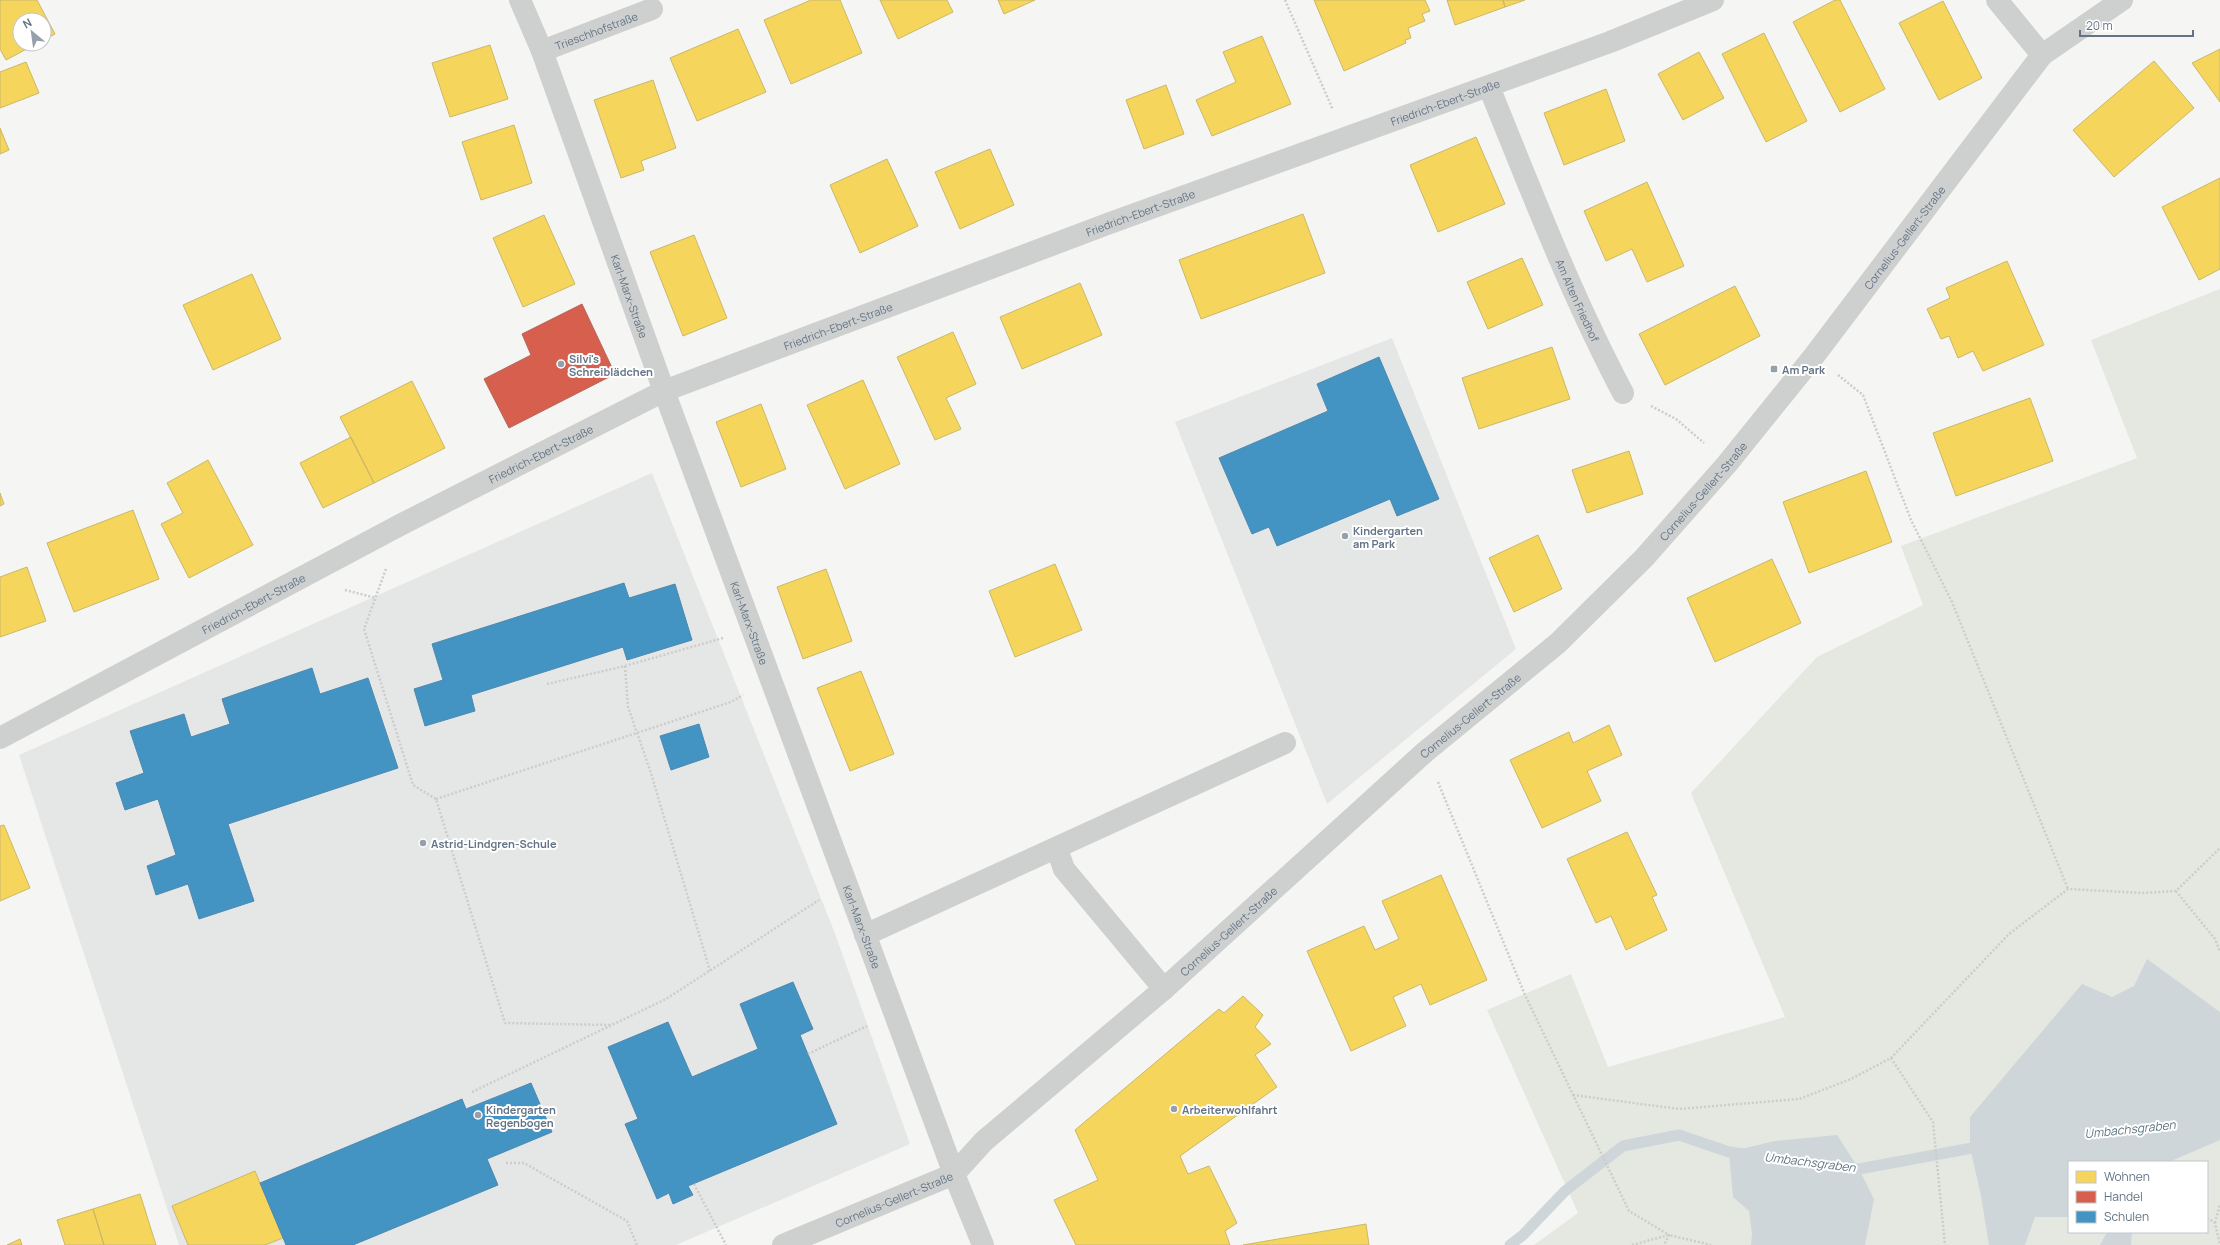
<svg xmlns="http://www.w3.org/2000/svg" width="2220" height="1245" font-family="Manrope,sans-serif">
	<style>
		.built { fill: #e5e7e6 }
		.green { fill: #e4e8e1; fill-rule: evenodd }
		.water { fill: #ced6d9 }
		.homes { fill: #f6d55c; stroke: #cab868 }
		.shops { fill: #d6604d; stroke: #b4665e }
		.schools { fill: #4393c3; stroke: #4d89b0 }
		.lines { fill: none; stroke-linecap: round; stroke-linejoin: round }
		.stream { stroke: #ced6d9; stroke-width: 11 }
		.path { stroke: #cccccd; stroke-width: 2.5; stroke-dasharray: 2 2; stroke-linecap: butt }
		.minor { stroke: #ced0d0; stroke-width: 22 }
		.poi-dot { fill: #96a0ac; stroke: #fff; stroke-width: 1.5 }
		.labels { text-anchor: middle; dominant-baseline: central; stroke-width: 4; stroke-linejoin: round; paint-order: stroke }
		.street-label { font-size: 11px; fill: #637385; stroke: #fff }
		.poi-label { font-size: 11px; font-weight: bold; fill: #637385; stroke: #fff; text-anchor: start }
		.water-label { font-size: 12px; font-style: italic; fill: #5f7582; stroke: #fff }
	</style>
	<rect width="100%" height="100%" fill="#f5f5f3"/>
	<path class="built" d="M1392 338 1516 649 1327 804 1175 422Z
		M652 473 834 931 910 1144 676 1245H179L19 755Z"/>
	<path class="green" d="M2220 289V1245H1534L1578 1213 1487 1010 1571 974 1608 1067 1785 1017 1691 793 1817 657 1923 605 1901 546 2137 458 2091 340ZM2069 1162H2207V1232H2069Z"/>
	<path class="water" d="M2147 959 2220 1012V1140L2169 1162H2069V1217H2035L2025 1245H1989L1981 1196 1970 1147V1117L2082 984 2112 997 2134 986Z
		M1837 1135 1859 1169 1874 1199 1865 1245H1751L1752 1234 1749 1211 1733 1197 1729 1152 1775 1141Z
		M2107 1232H2132L2131 1245H2100Z"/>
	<path class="homes" d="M0 0H37L55 34 44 40V20H20V44H36L6 60 0 49Z
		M811 0H840L862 53 791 84 764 20Z
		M880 0H947L953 12 898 39Z
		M998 0H1035L1004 14Z
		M1314 0H1425L1430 11 1422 14 1425 21 1408 28 1411 38 1405 40 1406 43 1344 71Z
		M1447 0H1503L1505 7 1455 25Z
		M1503 0H1525L1505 7Z
		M1835 0H1840L1885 89 1840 112 1793 22Z
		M1943 1 1982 78 1939 100 1899 23Z
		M738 29 766 92 697 121 670 58Z
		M1764 33 1807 121 1766 142 1722 54Z
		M1262 36 1291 104 1212 136 1196 100 1236 82 1223 52Z
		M490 45 508 99 450 117 432 63Z
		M2220 49V102L2192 63Z
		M1699 52 1724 98 1683 120 1658 74Z
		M2154 61 2194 108 2114 177 2073 130Z
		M26 62 39 93 0 108V72Z
		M653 80 676 148 641 161 644 170 621 178 594 100Z
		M1166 85 1184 134 1144 149 1126 100Z
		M1606 89 1625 141 1564 165 1544 113Z
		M514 125 532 183 481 200 462 142Z
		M0 128 9 150 0 154Z
		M1476 137 1505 204 1438 232 1410 165Z
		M990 149 1014 205 960 229 935 172Z
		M887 159 918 226 860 253 830 185Z
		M2220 178V269L2199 280 2162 207Z
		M1647 182 1684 266 1647 282 1632 249 1606 261 1584 211Z
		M1303 214 1325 273 1201 319 1179 260Z
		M544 215 575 284 523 307 493 238Z
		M694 235 727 318 683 336 650 252Z
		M1522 258 1543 305 1488 329 1467 282Z
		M2007 261 2044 345 1983 371 1973 351 1958 358 1949 336 1941 339 1927 309 1950 298 1946 288Z
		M252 274 281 339 213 370 183 305Z
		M1080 283 1102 335 1022 369 1000 317Z
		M1735 286 1760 336 1665 385 1639 334Z
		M953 332 976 384 946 398 961 429 935 440 897 357Z
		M1552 347 1570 399 1479 429 1462 378Z
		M863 380 900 464 845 489 807 405Z
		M412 381 445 448 374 483 340 417Z
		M2030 398 2053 461 1956 496 1933 433Z
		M761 404 786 469 741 487 716 422Z
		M351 437 374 483 323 508 300 463Z
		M1629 451 1643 494 1587 513 1572 470Z
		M208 460 253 545 189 578 161 524 183 513 167 483Z
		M1866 471 1892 542 1809 573 1783 502Z
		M0 493 4 504 0 506Z
		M133 510 159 579 74 612 47 543Z
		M1538 535 1562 589 1514 612 1489 558Z
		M1772 559 1801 623 1715 662 1687 598Z
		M1055 564 1082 630 1015 657 989 591Z
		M27 567 46 621 0 637V577Z
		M826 569 852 641 803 659 777 587Z
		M861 671 894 754 850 771 817 688Z
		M1609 725 1622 755 1587 771 1601 801 1542 828 1510 760 1569 732 1573 743Z
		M4 825 30 888 0 901V826Z
		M1627 832 1657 895 1652 897 1667 930 1626 950 1611 916 1596 923 1567 859Z
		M1441 875 1487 980 1430 1005 1421 984 1393 997 1406 1026 1351 1051 1307 951 1364 926 1375 950 1399 939 1382 901Z
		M1243 996 1263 1015 1255 1027 1271 1044 1255 1055 1277 1087 1180 1156 1188 1174 1209 1166 1237 1223 1225 1231 1230 1245H1076L1054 1200 1098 1180 1075 1130 1219 1009 1224 1013Z
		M255 1171 283 1238 265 1245H188L172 1206Z
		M140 1194 156 1245H104L93 1209Z
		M93 1209 104 1245H65L57 1220Z
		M1366 1224 1369 1245H1243Z
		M20 1239 22 1245H7Z"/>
	<path class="shops" d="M582 304 615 374 509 428 484 379 531 355 522 334Z"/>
	<path class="schools" d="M1379 357 1439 499 1397 516 1390 499 1277 546 1269 527 1252 534 1219 458 1328 411 1317 384Z
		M624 583 629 598 675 584 692 640 627 660 623 647 471 695 475 711 425 726 414 689 443 680 432 644Z
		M312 668 320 694 368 678 398 768 228 824 254 901 199 919 188 884 156 895 147 866 176 855 158 799 125 810 116 783 144 773 130 731 184 714 191 737 230 724 222 699Z
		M699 724 709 757 671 770 660 736Z
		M793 982 813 1029 800 1035 837 1124 688 1186 693 1195 673 1204 669 1193 657 1199 625 1124 638 1119 608 1047 668 1022 692 1077 758 1049 740 1004Z
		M531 1083 552 1132 487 1159 498 1185 353 1245H286L260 1183 462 1099 466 1109Z"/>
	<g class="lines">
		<path class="stream" d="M1844 1167 1859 1169 1983 1146
			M1510 1245 1523 1235 1565 1191 1623 1146 1679 1135 1729 1152 1744 1154"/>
		<path class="path" d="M1285 0 1333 110
			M1838 375 1863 395 1911 520 1952 602 2068 889
			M1651 406 1676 419 1704 443
			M386 569 364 629 413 785 436 799 505 1023 611 1025
			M345 590 376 598
			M625 666 628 707 650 770 710 971
			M547 684 625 666 723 638
			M1438 782 1525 995 1629 1211 1669 1235 1664 1245
			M436 799 731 702 743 695
			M2176 891 2215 939 2220 952
			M808 1054 867 1026
			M1891 1058 1933 1122 1945 1245
			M472 1092 666 999 819 900
			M1573 1095 1679 1109 1799 1099 1851 1079 1891 1058 2009 934 2068 889 2144 893 2176 891 2220 848
			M506 1163H524L627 1221 637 1245
			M694 1184 726 1245
			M2207 1218 2215 1223 2220 1245
			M2215 1223 2220 1204
			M1632 1245 1669 1235 1711 1245"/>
		<g class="minor">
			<path id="s1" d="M520 0 542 51 664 391 954 1174 983 1245"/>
			<path d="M1997 0 2042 55"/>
			<path id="s2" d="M542 51 652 9"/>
			<path id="s3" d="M1489 87C1531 190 1571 295 1623 393"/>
			<path id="s4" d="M0 738 402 524 664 391 1110 223 1610 42 1713 0"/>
			<path d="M1057 849 1064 869 1164 989"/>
			<path d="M865 935 1285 743"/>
			<path id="s5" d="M783 1245 954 1174 984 1141 1164 989 1425 752 1558 643 1644 558 1727 464 1814 356 2042 55 2122 0"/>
		</g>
	</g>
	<g class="poi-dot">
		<circle cx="561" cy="364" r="4"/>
		<rect x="1770" y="365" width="8" height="8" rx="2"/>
		<circle cx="1345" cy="536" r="4"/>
		<circle cx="423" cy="843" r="4"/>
		<circle cx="1174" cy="1109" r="4"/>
		<circle cx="478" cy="1115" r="4"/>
	</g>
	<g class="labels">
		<g class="street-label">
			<text stroke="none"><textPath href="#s2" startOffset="58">Trieschhofstraße</textPath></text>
			<text stroke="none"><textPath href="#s4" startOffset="1582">Friedrich-Ebert-Straße</textPath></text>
			<text stroke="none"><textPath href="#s4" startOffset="1258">Friedrich-Ebert-Straße</textPath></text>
			<text stroke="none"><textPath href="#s5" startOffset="1524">Cornelius-Gellert-Straße</textPath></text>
			<text stroke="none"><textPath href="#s1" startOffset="316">Karl-Marx-Straße</textPath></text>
			<text stroke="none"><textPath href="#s3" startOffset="231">Am Alten Friedhof</textPath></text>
			<text stroke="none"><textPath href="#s4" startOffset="935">Friedrich-Ebert-Straße</textPath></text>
			<text stroke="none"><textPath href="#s4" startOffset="611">Friedrich-Ebert-Straße</textPath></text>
			<text stroke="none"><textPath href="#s5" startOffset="1200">Cornelius-Gellert-Straße</textPath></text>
			<text stroke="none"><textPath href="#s4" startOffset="287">Friedrich-Ebert-Straße</textPath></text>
			<text stroke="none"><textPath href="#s1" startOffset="664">Karl-Marx-Straße</textPath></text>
			<text stroke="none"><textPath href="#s5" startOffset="876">Cornelius-Gellert-Straße</textPath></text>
			<text stroke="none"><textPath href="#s1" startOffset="988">Karl-Marx-Straße</textPath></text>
			<text stroke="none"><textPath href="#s5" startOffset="552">Cornelius-Gellert-Straße</textPath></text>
			<text stroke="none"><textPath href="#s5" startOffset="120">Cornelius-Gellert-Straße</textPath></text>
		</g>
		<g class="poi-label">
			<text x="569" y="358">Silvi's<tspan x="569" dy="13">Schreiblädchen</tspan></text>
			<text x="1782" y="369">Am Park</text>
			<text x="1353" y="530">Kindergarten<tspan x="1353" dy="13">am Park</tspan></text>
			<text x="431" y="843">Astrid-Lindgren-Schule</text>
			<text x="486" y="1109">Kindergarten<tspan x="486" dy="13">Regenbogen</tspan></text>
			<text x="1182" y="1109">Arbeiterwohlfahrt</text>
		</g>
		<g class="water-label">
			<text transform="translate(2130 1129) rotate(-6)">Umbachsgraben</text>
			<text transform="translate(1810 1162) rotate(7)">Umbachsgraben</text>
		</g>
	</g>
	<rect x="2068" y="1161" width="140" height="72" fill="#ffffff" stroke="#c1c7ce"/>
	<rect x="2076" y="1171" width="20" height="12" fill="#f6d55c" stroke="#c1c7ce"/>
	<text x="2104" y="1181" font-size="12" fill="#637385">Wohnen</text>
	<rect x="2076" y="1191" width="20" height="12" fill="#d6604d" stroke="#c1c7ce"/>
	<text x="2104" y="1201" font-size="12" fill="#637385">Handel</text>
	<rect x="2076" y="1211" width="20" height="12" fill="#4393c3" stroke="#c1c7ce"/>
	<text x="2104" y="1221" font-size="12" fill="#637385">Schulen</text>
	<g transform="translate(32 32) rotate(331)"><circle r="19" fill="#ffffff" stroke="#c1c7ce"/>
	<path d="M0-3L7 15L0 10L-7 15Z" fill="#96a0ac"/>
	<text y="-6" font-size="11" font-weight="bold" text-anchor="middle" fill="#637385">N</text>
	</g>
	<path d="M2080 30v6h113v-6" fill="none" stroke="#637385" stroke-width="2"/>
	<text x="2086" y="30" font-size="12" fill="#637385" stroke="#ffffff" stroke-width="3" paint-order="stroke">20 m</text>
</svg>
